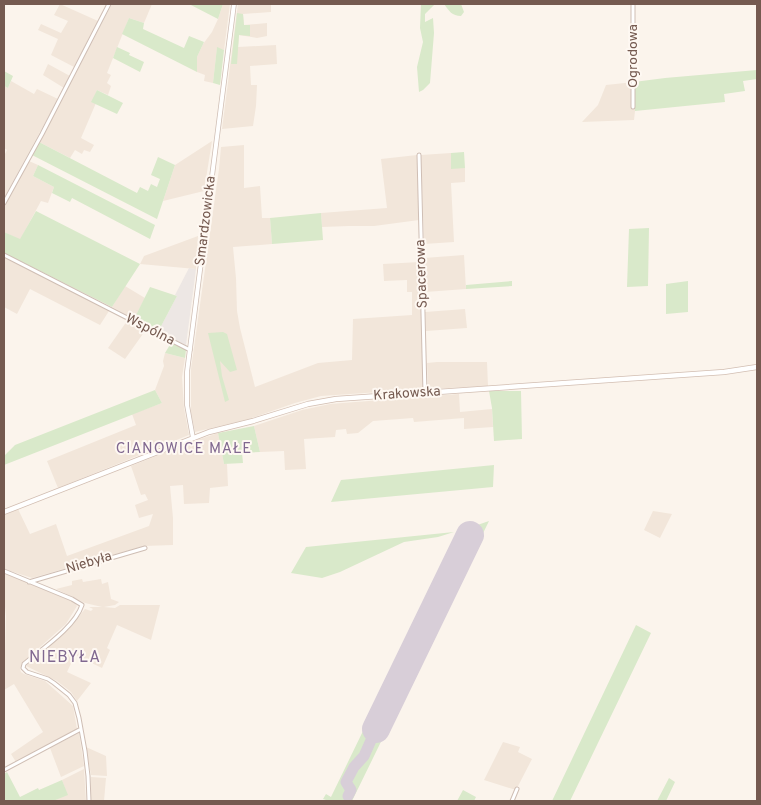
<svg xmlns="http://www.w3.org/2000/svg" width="761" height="805" font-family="Overpass,sans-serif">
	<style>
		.residential { fill: #f2e6da }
		.industrial { fill: #ede7e4 }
		.green { fill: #d9e9ca }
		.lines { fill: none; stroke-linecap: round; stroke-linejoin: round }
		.taxiway { stroke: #d8ced8; stroke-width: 11 }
		.runway { stroke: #d8ced8; stroke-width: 28 }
		.minor-casing { stroke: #cfbeb4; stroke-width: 5 }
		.tertiary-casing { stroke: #cfbeb4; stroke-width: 5.5 }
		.secondary-casing { stroke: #d2beb2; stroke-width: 6 }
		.minor { stroke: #fff; stroke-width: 3 }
		.tertiary { stroke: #fff; stroke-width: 4 }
		.secondary { stroke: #fff; stroke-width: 4.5 }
		.labels { text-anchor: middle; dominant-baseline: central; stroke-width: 4; stroke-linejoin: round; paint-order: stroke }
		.street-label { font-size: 14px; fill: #755a50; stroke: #fef8f2 }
		.neighbourhood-label { font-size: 15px; letter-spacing: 1px; fill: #806890; stroke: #fef8f2 }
		.quarter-label { font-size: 16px; letter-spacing: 1px; fill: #806890; stroke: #fef8f2 }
	</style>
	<rect width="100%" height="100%" fill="#fbf4ec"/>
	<path class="residential" d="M60 4 98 21 74 67 51 55 58 39 38 30 41 24 61 33 68 21 54 15Z
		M112 4H152L144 23 129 18 107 73 111 75 107 83 111 86 108 95 97 90 92 102 96 103 81 138 94 145 90 152 84 150 82 154 75 150 70 158 39 142Z
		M223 4H230L224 50 217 48 213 83 204 81 205 75 197 72V57L203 44 212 32 218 19Z
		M238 4H271V12L243 14 244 25 267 23V36L257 38 239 35 238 47 276 45 277 64 250 66 251 85H257L256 106 253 126 222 129Z
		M48 64 70 76 64 88 43 75Z
		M11 81 34 94 37 89 58 99 5 196 4 195V156L7 150 4 148V86L8 88Z
		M634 82 635 111 634 120 582 122 598 105 606 85Z
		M212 141 204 191 163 201 175 165Z
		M244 145V188L260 186 262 218H270L272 244 233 247 236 278 237 311 240 328 255 387 318 363 352 360 353 319 412 315V292H407V280L384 281 383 264 420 262 424 389 321 396 295 403 249 419 195 432 191 413V369L219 169 221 147Z
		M451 153V168H465V182L451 183 454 242 424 244 421 155Z
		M417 155 419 220 374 226H349L322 227 321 213 387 208 381 159Z
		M29 161 38 165 33 176 54 187 48 203 41 201 20 240 4 232V207Z
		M198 236 196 269 140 264 144 256Z
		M464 255 466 289 425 292 424 258Z
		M4 257 59 285 109 311 100 325 30 289 17 314 4 307Z
		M125 286 145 298 134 319 112 307Z
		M465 309 467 328 426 331 425 312Z
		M127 321 145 331 125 359 108 348Z
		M165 353 185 358 182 377 184 408 189 435 58 488 47 461 136 425 132 414 162 403 155 390 164 366 163 361Z
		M437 362H487L488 386 428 389 427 363Z
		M459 394 460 412 492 409 493 427 464 429V418L414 422 413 418 373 421 358 433 347 434 346 429 336 430 335 437 304 439 306 469 285 470 284 451 260 452 254 426 302 410 330 404Z
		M218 433 224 464H227L228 486 210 488 209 503 184 504 183 485 170 486 173 518V545L144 546 32 578 4 569V515L18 509 30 534 56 524 67 556 149 526 153 514 139 518 135 505 148 500 145 494 141 495 131 466 194 441Z
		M653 511 672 514 660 538 644 530Z
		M4 573 74 602 77 606 66 624 22 663 20 669 21 672 24 674 45 681 73 706 77 729 16 762 11 754 43 732 14 684 4 690 6 616 4 597Z
		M82 579 83 582 101 579 102 584 108 582 111 599 119 602 115 605 104 607 115 608 120 605H160L151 640 117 625 107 648 110 650 102 668 75 655 67 672 91 683 77 701 71 692 57 681 26 666 67 630 85 609 91 611 93 609 89 607H102L85 603 56 589 72 585V581Z
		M79 733 84 766 61 777 50 748Z
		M503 742 520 747 518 752 532 759 516 790 484 780Z
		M86 747 106 756 107 776 91 775Z
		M84 769 86 801H53L67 794 62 780Z
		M91 777 106 778 104 801H91Z"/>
	<path class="industrial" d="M189 268 196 269 186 345 158 332 177 296 175 295Z"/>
	<path class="green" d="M189 4H223L218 19Z
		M421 4H435L425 14V22L433 18 434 33 430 83 423 90 419 92 417 67 423 42 420 28Z
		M444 4H461L464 12 461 16C452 16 449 11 444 4Z
		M237 13 243 14 244 25H250V36L239 35 237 64H231Z
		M129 18 144 23 143 29 184 48 189 36 204 42 197 57V72L122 34Z
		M117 47 130 53 129 55 144 62 140 72 113 58Z
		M217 47 224 50 220 85 213 83Z
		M757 70V79L743 81 745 91 724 94 725 102 635 111 634 82 665 78Z
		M4 71 13 76 8 88 4 86Z
		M97 90 123 103 117 114 91 102Z
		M39 142 137 193 140 187 148 191 151 184 157 187 160 179 151 175 158 157 175 165 157 219 32 155Z
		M464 152 465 168 451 169V153Z
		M38 165 155 225 150 239 72 198 70 202 52 193 54 187 33 176Z
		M36 211 140 264 112 307 4 253V232L20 239Z
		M321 213 323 240 272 244 270 218Z
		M649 228 648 286 627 287 629 229Z
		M512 281V286L466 289V285Z
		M688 281V312L666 314V284Z
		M150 287 177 296 158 332 134 319Z
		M223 332 227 334 237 370 230 372 220 361 222 376 229 400 225 402 208 333Z
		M171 343 186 350 185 358 165 353Z
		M155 390 162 403 4 465V456L15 445Z
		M489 391H521L522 439 494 441 492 408Z
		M254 426 260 452 242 453 243 463 224 464 218 433Z
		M494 465 493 487 331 502 341 480Z
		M489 521 352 801H329L323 799 326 794 331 797 460 531Z
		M454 532 438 537 404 542 340 572 322 578 291 573 306 547Z
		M636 625 651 633 570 801H552Z
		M7 772 20 797 38 788 39 790 62 780 68 795 53 801H4V774Z
		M669 778 675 782 666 801H657Z
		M463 790 476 797 474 801H457Z"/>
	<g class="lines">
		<path class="taxiway" d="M348 796 351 790 346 782 354 767 364 756 376 729"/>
		<path class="runway" d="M376 729 470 535"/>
		<g class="minor-casing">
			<path id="minor" d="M633 107V4
				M419 155 425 393
				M4 203 42 134 109 4
				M4 255 190 350
				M4 571 72 599 82 605C75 627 42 649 24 664L23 668 27 672 48 679 54 683 69 695 75 703 79 718 85 751 88 776 89 801
				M29 582 145 548
				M4 770 81 729
				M512 801 517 789"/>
		</g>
		<g class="tertiary-casing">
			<path id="tertiary" d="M193 438 187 405V372L234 4"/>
		</g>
		<g class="secondary-casing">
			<path id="secondary" d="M4 512 209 432 253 421 308 404 336 399 724 372 757 367"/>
		</g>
		<use href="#minor" class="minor"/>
		<use href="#tertiary" class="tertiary"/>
		<use href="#secondary" class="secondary"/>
	</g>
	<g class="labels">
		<g class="street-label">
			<text transform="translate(633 56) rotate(-90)">Ogrodowa</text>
			<text transform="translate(206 221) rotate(-83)">Smardzowicka</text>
			<text transform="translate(422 274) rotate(-92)">Spacerowa</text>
			<text transform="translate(150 330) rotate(27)">Wspólna</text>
			<text transform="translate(407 394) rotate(-4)">Krakowska</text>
			<text transform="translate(89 563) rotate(-17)">Niebyła</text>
		</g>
		<g class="neighbourhood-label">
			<text x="184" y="449">CIANOWICE MAŁE</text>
		</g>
		<g class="quarter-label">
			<text x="65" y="658">NIEBYŁA</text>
		</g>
	</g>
	<rect width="761" height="805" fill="none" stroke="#755a50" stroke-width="10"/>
</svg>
